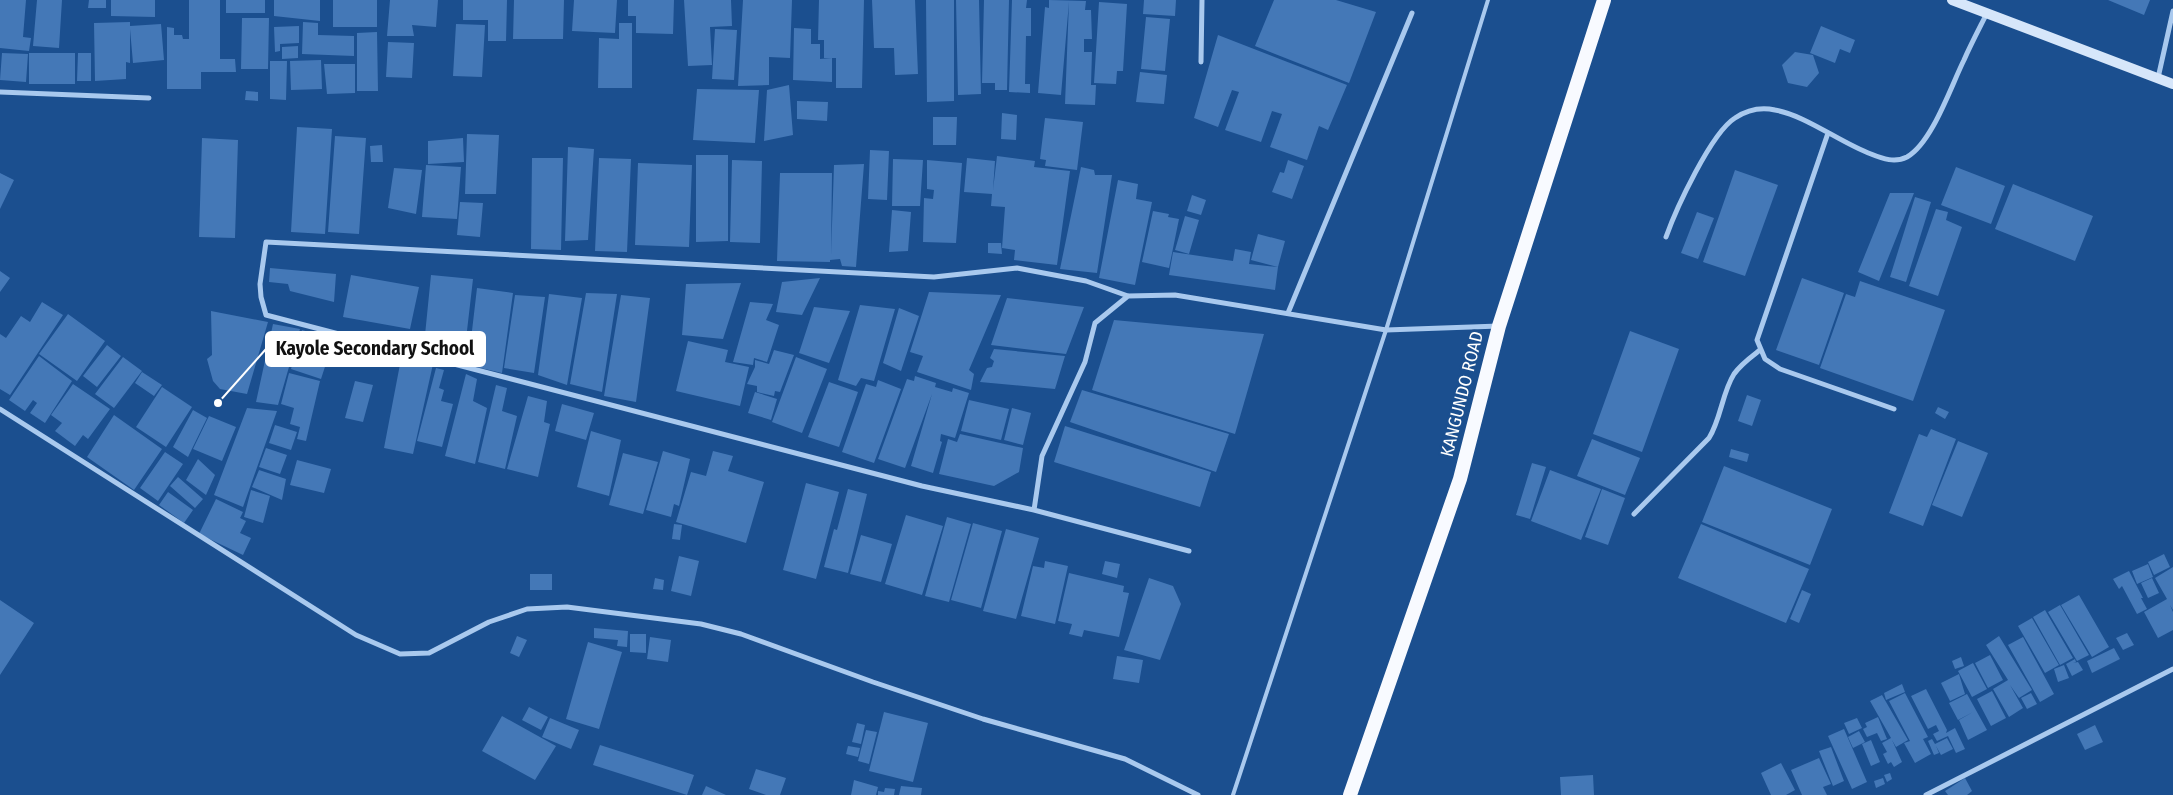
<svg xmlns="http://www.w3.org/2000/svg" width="2173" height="795" font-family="'Fira Sans Condensed',sans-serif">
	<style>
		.building { fill: #4478b7 }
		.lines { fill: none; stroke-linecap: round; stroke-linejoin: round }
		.service { stroke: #a9c9ee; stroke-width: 4 }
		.minor { stroke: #a9c9ee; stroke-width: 5 }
		.secondary { stroke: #d6e6fa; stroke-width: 10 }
		.trunk { stroke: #f8faff; stroke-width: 14 }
		.labels { text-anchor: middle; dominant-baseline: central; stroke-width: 5; stroke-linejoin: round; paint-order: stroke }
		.street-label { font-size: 18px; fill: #fff; stroke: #1b4f8f }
		.leader { fill: none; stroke: #fff; stroke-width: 2 }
		.callout-dot { fill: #fff; stroke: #1b4f8f; stroke-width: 2 }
		.callout { fill: #fff; stroke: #fff; stroke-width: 2 }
		.callout-label { font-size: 19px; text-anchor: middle; font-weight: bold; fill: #111 }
	</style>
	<rect width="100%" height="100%" fill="#1b4f8f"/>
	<path class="building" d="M0 0H26L23 37 31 38 29 51 0 48Z
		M37 0H62L59 48 33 46Z
		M89 0H106V8H88Z
		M111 0H155V17L111 16Z
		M189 0H220V59H235L236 72H201V89H167V27L174 28V35H182L183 39H189Z
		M226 0H265V13H226Z
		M274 0H320V21L274 16Z
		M333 0H377V27H333Z
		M390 0H438L436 27 412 25 414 36H387Z
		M463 0H507L506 41H488V20H463Z
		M514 0H564L563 39H513Z
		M574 0H617L615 33 572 31Z
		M628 0H674L673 34 636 33V16H628Z
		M684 0H731L732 26 710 27 712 65 688 66Z
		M743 0H792L790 58 769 57V85L738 86Z
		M819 0H864L862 88H836V58H832V82L793 80 794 28 811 29V44H820V59L832 58H824V40H818Z
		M872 0H915L918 74 895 75 894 48H874Z
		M926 0H954V101L927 102Z
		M956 0H979L981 94 958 95Z
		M984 0H1009L1007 90H995V83H982Z
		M1012 0H1027L1026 8H1031V36H1026L1025 84H1030V93L1009 92Z
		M1049 0 1086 1 1085 10H1091L1092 39H1084V52H1092L1091 85H1096L1095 105 1065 104 1069 2 1061 95 1038 93 1045 7 1049 8Z
		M1144 0H1176L1175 16 1143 14Z
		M1274 0H1336L1376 12 1349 83 1255 46Z
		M2108 0H2150L2144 15Z
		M1099 2 1127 4 1123 71H1117L1116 84 1094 83Z
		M1146 17 1170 19 1165 71 1141 69Z
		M242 18H269L268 69H241Z
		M130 22V26L161 24 164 60 133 63 130 29V63L126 62V79L95 81 94 23Z
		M303 22 318 23V35L354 36V56L302 54Z
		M619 23H632V88H598L599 38 619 39Z
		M456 24 485 25 482 77 453 76Z
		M299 26V43L280 44V51L275 52 274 27Z
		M1821 26 1855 40 1850 53 1840 49 1835 63 1810 53Z
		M715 29 737 30 734 80 712 79Z
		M377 32 378 91H357V33Z
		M1218 35 1347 85 1328 130 1319 126 1307 160 1270 147 1282 114 1272 111 1261 142 1225 130 1239 92 1232 90 1218 127 1194 118Z
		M388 42 414 43 412 78 386 77Z
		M298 46V58L282 59V47Z
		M1795 52 1813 55 1819 73 1807 87 1788 83 1782 65Z
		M2 53 28 54 26 82 0 80Z
		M29 53H75V84H29Z
		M78 53H91V81H77Z
		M321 60 322 89 291 90 290 61Z
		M270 61H287L286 100 270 99Z
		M324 64H355V93L327 94Z
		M1140 72 1167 75 1164 104 1136 102Z
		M789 85 793 135 764 141 767 90Z
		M697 89 759 90 755 143 693 140Z
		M246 91 258 92V101L245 100Z
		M797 101 828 102 827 121 797 119Z
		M1002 113 1017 115 1016 140 1001 139Z
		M933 117H957L956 145H933Z
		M1045 118 1083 122 1077 170 1045 166 1046 160 1040 159Z
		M297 127 332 129 325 234 291 232Z
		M467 134 499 135 496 194H465Z
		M335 136 366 138 359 234 328 232Z
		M202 138 238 140 235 238 199 237Z
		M463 138 464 162 428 164V141Z
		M382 145 383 162H371L370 146Z
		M568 147 594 149 588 240 565 241Z
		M870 150 889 151 887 200 868 199Z
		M696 155H728V241L696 242Z
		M997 156 1035 161 1034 167 1070 171 1057 265 1014 260 1015 250 1002 248 1005 207 991 206 992 194 964 192 967 158 995 161 993 190Z
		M532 158H563L561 250 531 249Z
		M599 158 631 159 627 252 595 251Z
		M893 159 923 160 920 206H892Z
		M732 160 762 161 760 243 730 242Z
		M927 160 962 163 956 243 923 242 924 198 933 199 934 190 927 189Z
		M1288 160 1304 166 1292 199 1272 192 1280 172 1284 173Z
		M638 163 692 165 689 247 635 245Z
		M864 164 856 267 842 266 840 259 830 260V262L777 261 780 173H832L831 255 834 165Z
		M426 165 461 167 457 219 422 217Z
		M1081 167 1094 170 1095 175H1112L1097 273 1060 269Z
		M1956 167 2005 186 1991 224 1941 205Z
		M394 168 422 170 416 214 388 208Z
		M1735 170 1778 185 1745 276 1703 262Z
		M0 173 14 180 0 209Z
		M1118 180 1138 184 1136 199 1152 202 1135 285 1099 278Z
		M2013 184 2093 216 2075 261 1995 229Z
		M1890 193H1914L1879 281 1858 272Z
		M1192 195 1206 200 1201 215 1187 211Z
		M1915 197 1931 202 1906 282 1890 277Z
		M460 202 483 203 480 237 457 235Z
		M1936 209 1948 212 1946 220 1962 227 1938 296 1909 286Z
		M892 210 911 212 908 251 889 252Z
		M1153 211 1169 214 1168 217 1179 219 1169 268 1142 262Z
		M1697 212 1714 218 1698 259 1681 253Z
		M1185 216 1199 220 1189 254 1175 250Z
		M1258 234 1285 241 1278 267 1251 260Z
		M988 243H1001L1002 254 988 253Z
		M1235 249 1251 252 1249 264 1278 267 1275 290 1169 275 1173 252 1233 261Z
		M270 268 336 274 334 302 290 291 288 284 269 282Z
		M0 271 10 278 0 292Z
		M351 275 419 287 410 329 343 317Z
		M431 275 473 279 465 348 424 345Z
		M820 278 802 315 776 312 782 282Z
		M1802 278 1844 293 1819 365 1776 350Z
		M1860 281 1945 310 1913 401 1820 368 1846 294 1855 297Z
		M741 283 723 339 682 335 686 284Z
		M477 288 513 293 502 373 468 365Z
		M929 292 1001 295 969 370 974 374 971 390 917 372 923 356 910 352Z
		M586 293 617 294 602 392 570 384Z
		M549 294 582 298 567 385 538 375Z
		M515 295 545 297 534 373 504 368Z
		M621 295 650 298 636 402 604 396Z
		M1007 298 1084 307 1066 354 991 345Z
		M42 302 63 315 10 395 0 389V334L6 338 21 316 30 322Z
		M750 302 773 304 766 320 779 325 767 362 754 358 753 365 733 362Z
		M860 305 895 309 874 381 861 378 856 386 838 380Z
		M814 307 850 311 829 363 799 353Z
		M899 308 919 316 901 371 883 363Z
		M211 311 268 322 247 394 220 389 213 381 207 359 212 355Z
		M68 314 105 341 77 381 39 354Z
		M1114 320 1264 334 1235 434 1092 390Z
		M273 324 300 329 278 405 256 402Z
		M302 330 334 339 321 379 291 369Z
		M1630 331 1679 349 1642 452 1593 434Z
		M688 341 728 350 725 362 749 367 740 406 676 391Z
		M107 345 121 356 97 387 83 376Z
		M994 349 1065 356 1055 389 980 382 987 368 992 367 994 361 990 358Z
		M774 350 794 355 780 392 775 391 774 396 757 392V386L747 384 755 367V360L769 364Z
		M39 356 72 381 45 423 30 413 37 403 33 400 25 411 9 400Z
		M123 357 142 371 114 408 95 394Z
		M796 357 827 369 802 433 772 422Z
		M401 359 433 364 413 454 384 448Z
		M436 368 444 370 439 388 444 390 441 401 453 404 442 447 417 441Z
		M142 372 162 385 154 396 135 383Z
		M289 373 320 381 306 441 297 439 300 427 290 424 294 408 281 404Z
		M466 374 477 379 473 401 487 408 475 464 445 456Z
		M915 376 936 383 935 387 952 392 953 388 969 393 955 438 941 434 940 441 942 442 933 473 911 466 932 394 905 468 878 459 907 379 914 381Z
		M878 380 901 389 874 463 842 452 866 384 876 387Z
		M355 381 373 385 363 422 345 418Z
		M829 382 858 392 839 447 808 437Z
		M73 384 110 409 88 439 83 435 75 446 55 431 62 423 51 415Z
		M496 385 507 388 502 411 517 416 505 469 478 462Z
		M162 387 192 407 166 447 136 427Z
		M1082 390 1229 434 1216 472 1070 422Z
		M755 392 777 399 771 420 748 413Z
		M1747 395 1761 400 1752 426 1738 421Z
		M528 396 547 401 544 422 550 424 538 477 507 469Z
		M969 400 1009 409 1001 440 961 431Z
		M562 404 594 413 586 440 555 431Z
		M1938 407 1949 412 1945 419 1935 413Z
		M247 408 277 411 243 507 214 495Z
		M1012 408 1031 413 1023 445 1004 440Z
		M193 410 207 418 188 457 173 447Z
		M114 415 162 449 134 490 87 457Z
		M209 416 236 427 222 461 193 449Z
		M275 425 297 432 291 450 269 443Z
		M1065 426 1211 472 1200 507 1054 462Z
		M1931 429 1956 439 1923 526 1889 513 1919 434 1927 437Z
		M591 431 621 440 609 496 577 487Z
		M960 434 1023 448 1019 472 994 486 939 474 948 439 957 442Z
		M1592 439 1640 458 1625 495 1577 476Z
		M1958 441 1988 453 1962 517 1932 505Z
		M266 448 287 455 280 474 259 467Z
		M1731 449 1749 454 1747 462 1729 457Z
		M663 451 690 459 679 506 674 504 671 517 646 510Z
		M713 451 733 456 728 471 764 482 746 543 676 522 691 472 706 476Z
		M165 452 183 464 158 501 140 488Z
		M623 453 658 462 643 514 609 505Z
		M198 459 215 475 206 495 186 480Z
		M297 460 331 469 324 493 290 485Z
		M1532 463 1546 467 1530 519 1516 515Z
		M1724 466 1832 509 1810 565 1702 522Z
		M259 470 286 479 282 500 252 487Z
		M1550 470 1601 489 1581 540 1531 521Z
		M178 477 203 499 195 508 170 486Z
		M806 483 839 492 816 579 783 570Z
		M848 489 867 494 848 573 824 567 834 529 837 530Z
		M1602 489 1625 498 1608 545 1585 537Z
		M251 490 270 496 263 523 244 517Z
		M168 492 193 510 184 523 159 505Z
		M216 499 243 512 240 518 246 521 240 533 251 538 243 555 199 534Z
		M906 515 943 526 922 595 885 584Z
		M947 517 971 524 949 602 925 596Z
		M973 523 1002 531 981 608 951 600Z
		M674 524 682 525 680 540 672 539Z
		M1701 524 1809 569 1786 623 1678 578Z
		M1006 529 1039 538 1016 619 983 611Z
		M861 535 892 544 881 582 850 574Z
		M2164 554 2170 567 2154 575 2148 562Z
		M679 556 699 561 691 596 671 591Z
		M1045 561 1068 566 1055 624 1021 616 1033 566 1044 568Z
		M1105 561 1120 564 1117 578 1102 574Z
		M2148 564 2153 577 2137 584 2132 571Z
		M2173 567V610L2170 605 2173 612V630L2158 638 2144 612 2167 599 2155 578Z
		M2129 571 2143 598H2141L2147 609 2137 614 2122 586 2119 589 2113 579Z
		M1069 573 1124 586 1123 592 1129 593 1119 637 1084 630 1082 637 1069 634 1072 624 1058 621Z
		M530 574H552V590H530Z
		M655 578 664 580 663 590 653 589Z
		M1149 578 1173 586 1181 604 1160 660 1124 650Z
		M2152 578 2159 593 2148 598 2141 583Z
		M1802 590 1811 594 1799 623 1790 619Z
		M2079 595 2109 647 2092 657 2061 605Z
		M0 600 34 623 0 675Z
		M2060 605 2089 655 2077 661 2048 612Z
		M2045 610 2073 658 2060 665 2033 617Z
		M2032 618 2059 665 2045 673 2018 626Z
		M594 628 628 631 627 647 617 646 618 640 594 638Z
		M2127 633 2134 645 2123 650 2116 638Z
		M630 634H646V653L630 652Z
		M517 636 527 640 519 657 510 653Z
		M1999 636 2032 690 2019 698 2010 685 2023 708 2009 717 1993 689 2008 680 1986 645Z
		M650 637 671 640 668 662 647 659Z
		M2023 637 2054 694 2040 702 2008 645Z
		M588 642 622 652 599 729 566 719Z
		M2114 648 2120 659 2092 673 2087 661Z
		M1990 655 2003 680 1988 688 1975 663Z
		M1117 656 1143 660 1139 683 1113 679Z
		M1961 657 1964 666 1955 669 1952 661Z
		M2075 659 2076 662 2073 663 2078 662 2083 670 2072 676 2066 664Z
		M1973 663 1987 689 1972 697 1958 671Z
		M2064 665 2069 678 2058 682 2054 669Z
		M1959 674 1965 694 1950 701 1941 683Z
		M1902 684 1905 692 1886 700 1884 693Z
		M1926 689 1947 730 1946 733 1955 728 1965 749 1956 753 1948 736 1937 741 1933 734 1939 731 1936 725 1928 729 1911 696Z
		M1992 691 2006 718 1991 726 1977 699Z
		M1905 693 1928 737 1923 739 1931 754 1915 763 1904 743 1910 741 1889 701Z
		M2031 693 2037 704 2027 709 2021 698Z
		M1967 694 1987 730 1968 740 1959 720 1973 712 1958 720 1949 703Z
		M1882 695 1908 740 1896 747 1892 740 1902 762 1894 767 1891 762 1888 764 1883 754 1887 752 1882 743 1891 738 1870 701Z
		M529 707 548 717 541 730 522 720Z
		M884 712 928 723 913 782 869 771Z
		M502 716 556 746 535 780 482 751Z
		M1878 717 1887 739 1881 741 1877 733 1867 737 1863 729 1867 727 1865 723Z
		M550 718 579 730 571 749 542 737Z
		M1857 718 1862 728 1849 734 1844 723Z
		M857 723 865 725 861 744 852 742Z
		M2095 725 2103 742 2085 750 2077 734Z
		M1844 729 1867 782 1852 789 1828 736Z
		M866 730 877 732 869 764 858 761Z
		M1859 731 1865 742 1853 748 1848 737Z
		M1947 738 1953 749 1941 755 1936 746 1939 753 1934 755 1928 741 1932 739 1935 744Z
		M1871 740 1880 762 1871 766 1862 744Z
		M600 745 694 775 687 795 593 765Z
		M848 746 860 748 858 757 846 754Z
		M1831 747 1844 781 1833 786 1819 751Z
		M1819 758 1831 784 1823 787 1827 795H1802L1791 770Z
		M1781 763 1795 790 1786 795H1771L1761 773Z
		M756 769 786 778 780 795H766L749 789Z
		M1890 773 1892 779 1887 782 1884 775Z
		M1593 775 1594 795H1561L1560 777Z
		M1883 778 1885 784 1876 788 1874 781Z
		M1965 778 1972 791 1967 795H1948L1945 791Z
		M854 780 878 787 876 795H851Z
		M706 786 726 795H702Z
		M901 786 922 788 921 795H899Z
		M885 788 895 789 894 795H878V791L884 792Z"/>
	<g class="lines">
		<path class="service" d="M1233 795 1386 330 1488 0"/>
		<path class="minor" d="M1201 62 1202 0
			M2158 78 2173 11
			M0 92 149 98
			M1828 133 1757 340 1765 359 1780 369 1894 409
			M1666 237C1676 209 1711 133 1735 118 1747 110 1761 107 1775 110 1805 115 1841 143 1871 154 1883 159 1895 163 1907 157 1932 143 1951 86 1964 60 1971 44 1979 29 1987 13
			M1128 296 1095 323 1085 362 1042 456 1034 510 922 486 266 315 261 297 260 284 266 242 934 277 1017 268 1086 281 1128 296 1175 295 1386 330 1499 326
			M1288 313 1412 13
			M0 409 356 635 400 654 429 653 489 622 527 609 567 607 701 624 741 634 873 682 983 719 1125 759 1198 795
			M1034 510 1189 551
			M1634 514 1709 438C1721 419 1722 393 1734 374 1741 364 1751 357 1760 350
			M1926 795 2173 669"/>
		<path class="secondary" d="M1952 0 2173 84"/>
		<path class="trunk" d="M1350 795 1460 479 1499 326 1604 0"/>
	</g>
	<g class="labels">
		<g class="street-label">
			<text transform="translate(1462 394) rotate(-76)">KANGUNDO ROAD</text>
		</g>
	</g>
	<path class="leader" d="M218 403L266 349"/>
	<circle class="callout-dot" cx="218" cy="403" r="5"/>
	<rect class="callout" x="266" y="332" width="219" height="34" rx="5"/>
	<g class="callout-label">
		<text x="375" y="355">Kayole Secondary School</text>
	</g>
</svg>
